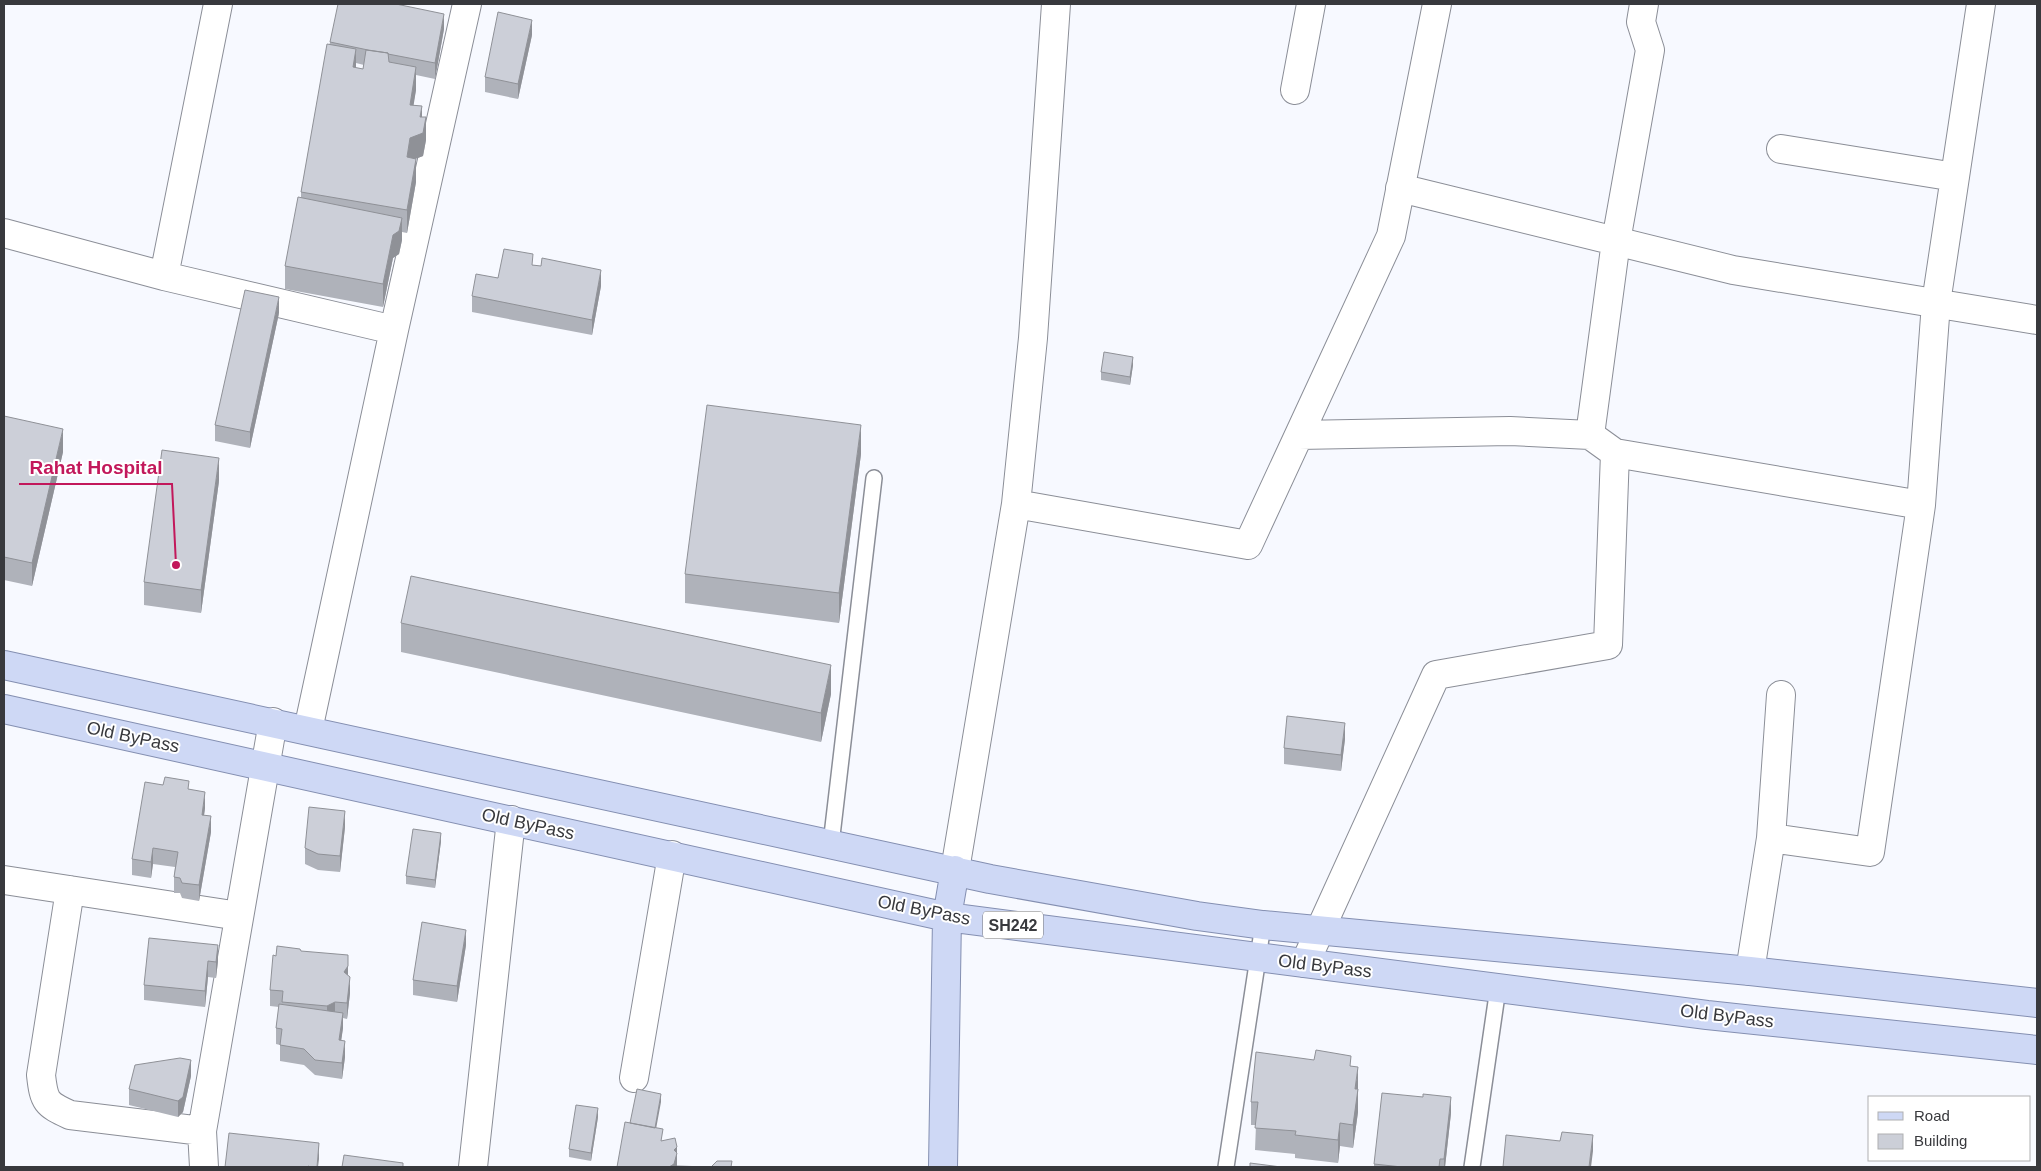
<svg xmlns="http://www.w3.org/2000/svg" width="2041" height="1171" font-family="Arial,sans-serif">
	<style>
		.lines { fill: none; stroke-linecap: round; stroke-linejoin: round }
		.service-casing { stroke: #8b8e97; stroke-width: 18 }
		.minor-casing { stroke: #8b8e97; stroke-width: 30 }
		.primary-casing { stroke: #848fb1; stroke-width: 30 }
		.service { stroke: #fff; stroke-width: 15 }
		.minor { stroke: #fff; stroke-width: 28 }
		.primary { stroke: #ced8f5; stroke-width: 28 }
		.wall { fill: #afb2ba; fill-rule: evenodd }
		.shaded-wall { fill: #8f9197 }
		.building { fill: #cccfd8; stroke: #8f9197 }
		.labels { text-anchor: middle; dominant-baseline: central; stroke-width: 4; stroke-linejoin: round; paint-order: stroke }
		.shield { fill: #fff; stroke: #747477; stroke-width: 1 }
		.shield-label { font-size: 16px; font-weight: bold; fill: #38393d }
		.street-label { font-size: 18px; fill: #38393d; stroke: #fff }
		.leader { fill: none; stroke: #c2185b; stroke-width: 2 }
		.callout-dot { fill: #c2185b; stroke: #fff; stroke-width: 2 }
		.callout-label { font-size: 19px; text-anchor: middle; font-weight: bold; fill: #c2185b; stroke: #fff; stroke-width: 4; stroke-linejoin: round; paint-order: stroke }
	</style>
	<rect width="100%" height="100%" fill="#f7f9ff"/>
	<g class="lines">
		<g class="service-casing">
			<path id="service" d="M831 844 874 478
				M1226 1167 1263 925
				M1472 1167 1498 988"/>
		</g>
		<g class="minor-casing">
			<path id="minor" d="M1295 90 1311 4
				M1781 149 1955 177
				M1400 188 1733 270 2037 320
				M4 233 164 276 394 330
				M164 276 218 4
				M1299 435 1510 431 1590 435
				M1615 453 1921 505
				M1016 504 1248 545 1391 236 1437 4
				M308 730 394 330 467 4
				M1771 838 1870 852 1921 505 1936 303 1981 4
				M955 870 1016 504 1033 338 1056 4
				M4 880 239 916
				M70 890 41 1075C44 1102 46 1104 70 1115L202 1131
				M1305 963 1436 675 1608 645 1615 453 1590 435 1616 241 1650 50 1641 22 1644 4
				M1750 971 1771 838 1781 695
				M634 1078 672 855
				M204 1167 202 1131 273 722
				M473 1167 511 820"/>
		</g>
		<g class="primary-casing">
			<path id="primary" d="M4 665 990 879 1197 916 1263 925 1750 971 2037 1003
				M4 709 947 917 1707 1015 2037 1050
				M943 1167 947 917 955 870"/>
		</g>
		<use href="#service" class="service"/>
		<use href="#minor" class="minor"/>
		<use href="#primary" class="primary"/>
	</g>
	<path class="wall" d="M444 29 435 79 416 75V90L413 105 422 117 426 140 423 156 415 159 416 182 407 233 402 232V240L399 254 393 258 383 307 285 289V266L301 198V192L330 42ZM356 63 364 65 363 69 356 68Z
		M532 35 518 99 485 92V77Z
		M533 265 601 286 592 335 472 312V296L498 278Z
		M279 313 250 448 215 441V425Z
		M1133 365 1130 385 1101 380V372Z
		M4 416 63 452 32 586 4 580Z
		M861 454 839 623 685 603V574Z
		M219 481 201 613 144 605V582Z
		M401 623 831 694 821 742 401 652Z
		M1345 739 1341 771 1284 764V748Z
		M163 785 189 789 205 808 204 815 211 832 199 901 182 898 180 893H174V877L175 867 153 864 151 878 132 875V859Z
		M345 827 340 872 318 870 305 864V848Z
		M441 841 435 888 406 884V876Z
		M218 945V961L216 978 208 977 205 1007 144 1000V985Z
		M466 945 457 1002 413 995V980Z
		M301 951 348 975 350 993 347 1019 343 1018V1028L341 1040 345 1057 342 1079 315 1075 304 1065 280 1061V1045L276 1044V1028L279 1007 270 1006V990L276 956Z
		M1351 1066 1358 1090V1112L1353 1148 1340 1146 1338 1163 1295 1158V1154L1255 1150 1256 1125H1251V1102Z
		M191 1076 183 1112 178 1117 129 1105V1089Z
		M1451 1113 1445 1167H1374V1164Z
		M598 1117 591 1161 569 1157V1149Z"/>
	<path class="shaded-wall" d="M444 14V29L435 79V63Z
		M532 20V35L518 99V84Z
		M356 49V72L353 67Z
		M416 67V90L410 128V105Z
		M422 106V129L426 117V140L423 156 410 161 407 157 410 138 420 117Z
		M416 159V182L407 233V210Z
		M402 218V240L399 254 393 258 383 307V284L393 235Z
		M601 270V286L592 335V320Z
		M279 297V313L250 448V432Z
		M1133 357V365L1130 385V377Z
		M861 425V454L839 623V593Z
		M63 429V452L32 586V563Z
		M219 458V481L201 613V590Z
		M831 665V694L821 742V713Z
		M1345 723V739L1341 771V755Z
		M205 792V808L202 830V815Z
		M345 811V827L340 872V856Z
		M211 816V832L199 901V885Z
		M441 833V841L435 888V880Z
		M153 848V864L151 878V862Z
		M466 930V945L457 1002V986Z
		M218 945V961L216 978V962Z
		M348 955V981L344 972Z
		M208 961V977L205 1007V991Z
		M350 977V993L347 1019V1003Z
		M335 1002V1017L327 1022V1006Z
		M343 1013V1028L339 1056V1040Z
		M345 1041V1057L342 1079V1063Z
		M191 1060V1076L183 1112 178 1117V1101Z
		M1358 1067V1112L1353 1148V1125L1355 1089Z
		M661 1094V1102L654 1140V1132Z
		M1451 1097V1113L1445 1167H1444V1159Z
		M598 1108V1117L591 1161V1153Z
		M1340 1123V1146L1338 1163V1140Z
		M1593 1135V1151L1591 1167H1589Z
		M319 1143V1159L318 1167H317Z
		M677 1147V1167H669L674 1150Z"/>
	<path class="building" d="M338 4H396L444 14 435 63 388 54V53L368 50 330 42Z
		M498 12 532 20 518 84 485 77Z
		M327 44 356 49 353 67 363 69 366 50 388 53 389 62 416 67 410 105 422 106 420 117H426L423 133 410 138 407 157 416 159 407 210 301 192Z
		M298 197 402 218 399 231 393 235 383 284 285 266Z
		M504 249 533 254 532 265 541 266 542 258 601 270 592 320 472 296 476 274 498 278Z
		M245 290 279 297 250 432 215 425Z
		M1104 352 1133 357 1130 377 1101 372Z
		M707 405 861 425 839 593 685 574Z
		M4 416 63 429 32 563 4 557Z
		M162 450 219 458 201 590 144 582Z
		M411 576 831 665 821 713 401 623Z
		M1287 716 1345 723 1341 755 1284 748Z
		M165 777 189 781 188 789 205 792 202 815 211 816 199 885 182 883 180 878 174 877 178 852 153 848 151 862 132 859 145 782 163 785Z
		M309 807 345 811 340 856 318 854 305 848Z
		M413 829 441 833 435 880 406 876Z
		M422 922 466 930 457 986 413 980Z
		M149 938 218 945 216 962 208 961 205 991 144 985Z
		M277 946 300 949 301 951 348 955V966L344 972 350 977 347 1003 335 1002 327 1006 282 1002 283 991 270 990 273 955 276 956Z
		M279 1004 343 1013 339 1040 345 1041 342 1063 315 1060 304 1049 280 1045 282 1029 276 1028Z
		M1316 1050 1351 1056 1350 1066 1358 1067 1355 1089H1358L1353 1125 1340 1123 1338 1140 1295 1135 1296 1131 1255 1128 1258 1102H1251L1256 1052 1314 1060Z
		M180 1058 191 1060 183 1097 178 1101 129 1089 135 1065Z
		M637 1089 661 1094 655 1128 630 1123Z
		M1382 1093 1423 1097V1094L1451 1097 1444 1159H1440L1439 1167H1402L1374 1164Z
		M576 1105 598 1108 591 1153 569 1149Z
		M625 1122 663 1129 661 1141 675 1138 677 1147 674 1150 677 1153 674 1164 669 1167H617Z
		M1562 1132 1593 1135 1589 1167H1503L1506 1135 1560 1141Z
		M229 1133 319 1143 317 1167H311L308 1166 307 1167H225Z
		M344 1155 403 1163V1167H342Z
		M717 1161H732L731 1167H711Z
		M1250 1163 1281 1167H1250Z
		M676 1166 708 1167H676Z"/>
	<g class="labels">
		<rect class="shield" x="983" y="911.5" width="60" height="27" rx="4"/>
		<g class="shield-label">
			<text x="1013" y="925">SH242</text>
		</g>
		<g class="street-label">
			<text transform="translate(133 737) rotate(12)">Old ByPass</text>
			<text transform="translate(528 824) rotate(12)">Old ByPass</text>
			<text transform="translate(924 910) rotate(11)">Old ByPass</text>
			<text transform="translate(1325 966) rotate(7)">Old ByPass</text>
			<text transform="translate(1727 1016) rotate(7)">Old ByPass</text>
		</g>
	</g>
	<path class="leader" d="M176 565L172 484H19"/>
	<circle class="callout-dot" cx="176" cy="565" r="5"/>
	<g class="callout-label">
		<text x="96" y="474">Rahat Hospital</text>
	</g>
	<rect width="2041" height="1171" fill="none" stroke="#38393d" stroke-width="10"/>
	<rect x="1868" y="1096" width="162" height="65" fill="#ffffff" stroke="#afb0b1"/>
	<rect x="1878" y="1112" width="25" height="8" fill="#ced8f5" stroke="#afb0b1"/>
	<text x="1914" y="1121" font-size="15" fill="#38393d">Road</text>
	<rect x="1878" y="1134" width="25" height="15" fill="#cccfd8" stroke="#afb0b1"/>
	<text x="1914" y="1146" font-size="15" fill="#38393d">Building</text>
</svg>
